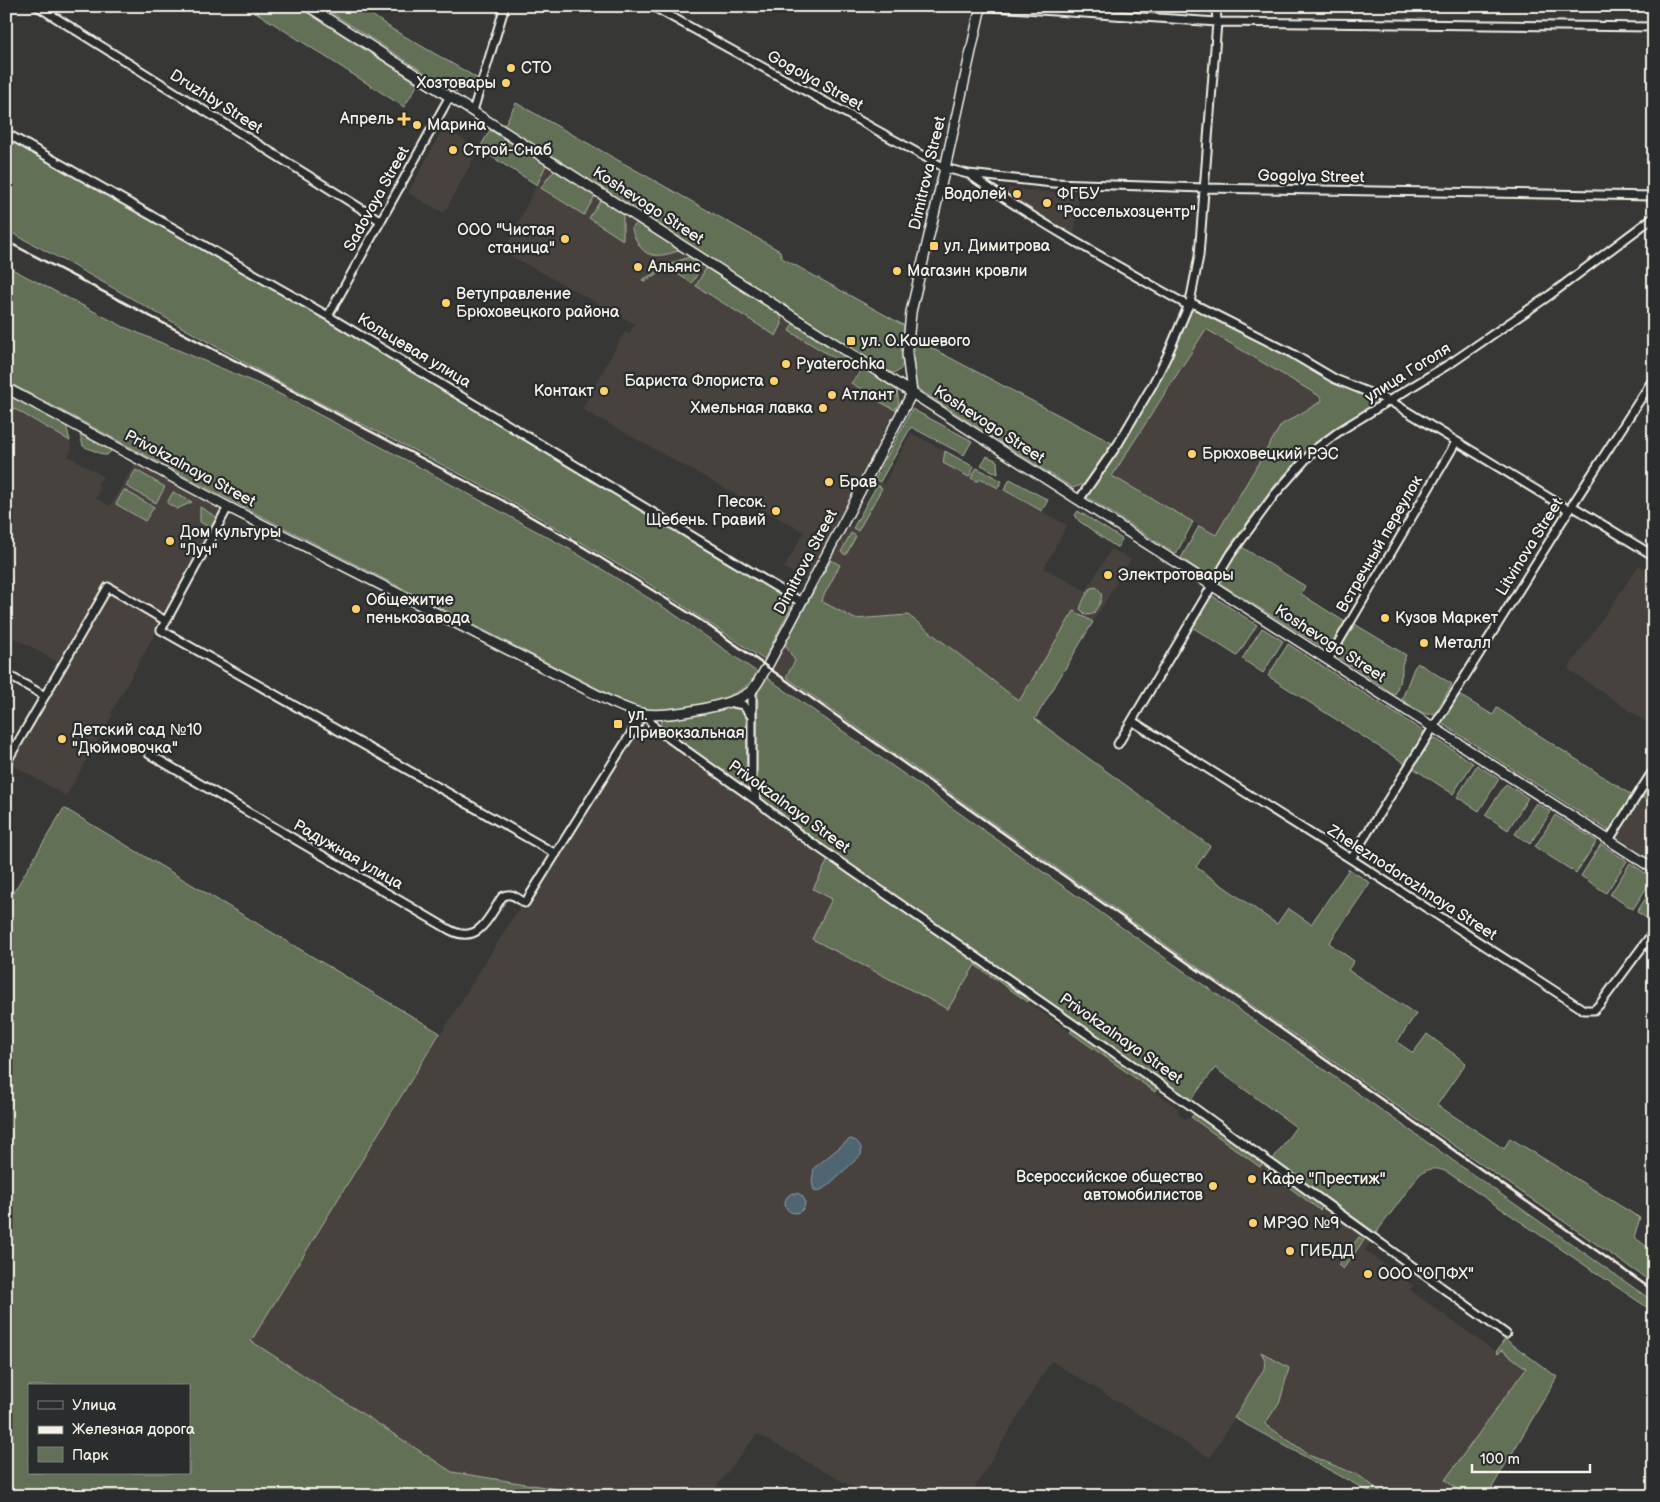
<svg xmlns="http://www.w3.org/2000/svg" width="1660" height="1502" font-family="'Balsamiq Sans',sans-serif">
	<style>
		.built { fill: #47433e }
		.green { fill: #627057; stroke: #abb0a0; fill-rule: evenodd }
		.water { fill: #4e6672; stroke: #909ea1 }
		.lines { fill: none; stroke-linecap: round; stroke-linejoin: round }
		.minor-casing { stroke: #f4f1e8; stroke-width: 11 }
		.tertiary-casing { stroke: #f4f1e8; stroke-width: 12 }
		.secondary-casing { stroke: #f4f1e8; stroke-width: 12 }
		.minor { stroke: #2a2d2e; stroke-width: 7 }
		.tertiary { stroke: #2a2d2e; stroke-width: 9 }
		.secondary { stroke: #2a2d2e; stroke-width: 9 }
		.rail { stroke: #f4f1e8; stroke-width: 2.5 }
		.poi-dot { fill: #ffd166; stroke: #2a2d2e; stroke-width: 2 }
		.labels { text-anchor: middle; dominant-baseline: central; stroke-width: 4.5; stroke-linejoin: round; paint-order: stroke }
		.poi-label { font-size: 16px; fill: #f4f1e8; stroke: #2a2d2e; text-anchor: start }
		.street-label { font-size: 16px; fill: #f4f1e8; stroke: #2a2d2e }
	</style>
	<rect width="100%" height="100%" fill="#373735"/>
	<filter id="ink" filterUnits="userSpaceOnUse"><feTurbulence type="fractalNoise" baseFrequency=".02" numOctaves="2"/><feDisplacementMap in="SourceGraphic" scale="10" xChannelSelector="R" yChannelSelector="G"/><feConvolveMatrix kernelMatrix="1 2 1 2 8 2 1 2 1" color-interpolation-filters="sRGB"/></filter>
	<g filter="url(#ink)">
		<path class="built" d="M444 127 479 149 444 213 408 193Z
			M546 165 897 390 899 403 806 580 784 568 804 532 582 409 625 331 629 333 635 324 504 252Z
			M1008 188 1079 195 1074 238 1007 198Z
			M1206 329 1321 397 1322 401 1281 425 1216 535 1112 477Z
			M6 404 70 441 72 449 68 456 103 476 97 486 101 488 97 494 99 495 98 498 92 496 110 506 136 462 224 509 111 713 113 714 66 796 11 764 66 667 6 633Z
			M911 433 985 472 982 479 1067 525 1044 568 1086 591 1111 549 1131 559 1093 622 1074 611 1019 702 908 615 855 619 811 596 849 526 858 531 881 488 872 483 875 479 884 484Z
			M1639 565 1654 575V727L1568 669Z
			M785 644 795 661 786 677 773 668Z
			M642 726 758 807 828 860 977 962 975 965 1178 1108 1179 1115 1185 1119 1191 1117 1260 1166 1263 1162 1371 1242 1365 1250 1413 1285 1410 1290 1498 1354 1501 1350 1526 1367 1445 1480 1466 1496H1387L1358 1475 1311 1456 1264 1424 1280 1401 1289 1368 1262 1353 1265 1360 1264 1369 1210 1458 1051 1361 970 1496H869L757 1434 709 1496H600L452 1472 251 1341 519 908 525 911Z
			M1642 797 1654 805V864L1616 840Z"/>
		<path class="green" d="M246 6H297L418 84 404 107Z
			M321 6H359L392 29 477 78C470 86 465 94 453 91Z
			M516 103 780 251 782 258 905 326 903 363C901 370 898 374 890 373L504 126Z
			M490 130 546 165 537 185 479 149Z
			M6 136 327 319 794 601 764 660C683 604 600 552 515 504 439 461 359 424 282 383 189 333 100 278 6 230Z
			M555 171 595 196 584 215 541 188 550 175Z
			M601 200 623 214V240L589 218Z
			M637 223 678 249V251C663 256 646 260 638 243 635 238 632 233 632 227Z
			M689 257 702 265 692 283 668 268 645 281 642 280 675 262Z
			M6 266 124 327 268 388 410 462 571 550 671 612 757 672C755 676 752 681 748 684 732 701 678 711 655 710 645 710 637 707 628 704L230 500 6 381Z
			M706 268 781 316 782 324 776 336 696 286Z
			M1194 308 1299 360 1334 382 1377 398 1379 402 1316 442 1305 452 1275 485 1231 544 1211 578 1181 558 1199 526 1216 535 1281 425 1322 401 1321 397 1206 329 1112 476 1193 522 1176 554 1087 497 1088 492 1133 425 1165 369 1189 313Z
			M793 324 856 364 853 369 789 331Z
			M914 342H920L1112 443 1084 484 1073 488 918 389 913 381Z
			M863 369 897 390 899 403 895 410 873 398V396L851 383Z
			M6 392 66 424 70 441 6 404Z
			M912 409 972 441 964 455 911 427 880 482 875 479Z
			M79 431 113 449 107 455H104L83 446Z
			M945 451 974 467 969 477 943 463Z
			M987 456 997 461 998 474 981 465Z
			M977 468 1002 481 998 488 982 479 977 481 971 478Z
			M136 470 165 487 156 503 126 486Z
			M1010 479 1048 500 1042 511 1004 490Z
			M877 485 882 488 858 531 853 528Z
			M124 490 154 507 145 521 116 504Z
			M173 492 192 502 177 509 167 503Z
			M200 507 218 518 212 529 200 522Z
			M1078 511 1122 539 1118 547H1116L1079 521 1075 515Z
			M851 533 856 536 846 555 841 552Z
			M1240 546 1305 586 1301 594 1345 622C1339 632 1334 645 1320 646L1218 582Z
			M831 560 840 565 821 601 855 619 908 615 1019 701 1074 611 1093 622 1035 719 1091 760 1210 846 1196 867 1277 924 1288 908 1311 924 1349 869 1370 883 1329 943 1354 961 1348 970 1416 1014 1397 1042 1413 1053 1427 1034 1466 1063 1437 1105 1504 1149 1510 1138 1640 1218 1634 1237 1654 1252V1284L1240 997 786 677 795 661 785 644Z
			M1096 587C1107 595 1099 605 1093 614L1086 615 1080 609C1082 602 1086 594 1091 588Z
			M1211 595 1257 625 1237 656 1192 627Z
			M1353 623 1406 655 1402 665V674L1395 695 1338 657 1337 652Z
			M1262 628 1283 641 1263 673 1242 659Z
			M1288 644 1426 733 1406 764 1268 676Z
			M1418 663 1452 684 1436 712C1426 720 1411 705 1402 699L1414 668Z
			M766 677 1654 1302V1312L1447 1172C1436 1167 1430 1168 1420 1174L1376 1233 1273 1159 1296 1127 1215 1068 1191 1100 824 846 765 801 760 796 756 783 758 692 759 688Z
			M1459 695 1493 715 1497 708 1633 796 1611 831H1609L1441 723Z
			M731 706 741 710 746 717 747 778 746 783 742 784 736 782 660 726 661 721 665 719 693 715Z
			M1433 737 1473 763 1453 794 1413 768Z
			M1477 765 1499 779 1479 811 1457 797Z
			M1654 777V805L1642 797Z
			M1506 784 1528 798 1508 830 1485 815Z
			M1536 803 1551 812 1530 844 1515 834Z
			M64 808 440 1033 251 1341 452 1472 600 1496H6V905ZM29 1386H189V1473H29Z
			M1555 815 1597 841 1576 873 1535 847Z
			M1601 844 1627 861 1606 893 1581 876Z
			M828 860 1029 999 1028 1002 975 965 948 1009 812 939 832 899 813 889Z
			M1630 863 1653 878 1633 909 1610 895Z
			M1654 885V921L1653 922 1637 912Z
			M1073 1029 1157 1088 1155 1092 1070 1032Z
			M1196 1113 1263 1162 1260 1167 1191 1117Z
			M1270 1168 1323 1206 1320 1210 1268 1172Z
			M1359 1237 1364 1240 1343 1269 1338 1265Z
			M1505 1339 1557 1377 1487 1496H1466L1445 1480 1526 1368 1502 1350 1498 1354 1496 1352Z
			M1261 1352 1289 1368 1280 1401 1265 1424 1311 1456 1358 1475 1387 1496H1377L1234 1418 1264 1369 1265 1360Z"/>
		<path class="water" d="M850 1139C858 1140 863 1147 861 1155L826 1187 819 1191 814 1190 812 1182 814 1168Z
			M785 1203a10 10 0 1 1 20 0a10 10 0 1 1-20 0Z"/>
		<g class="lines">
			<g class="minor-casing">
				<path id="minor" d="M37 6 381 221
					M652 6 945 168 968 174 1053 183 1204 188 1654 196
					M979 6 1217 22 1654 27
					M1653 6 1654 11
					M473 111 505 6
					M6 133 328 316 801 602
					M970 175C1040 224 1114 264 1189 306
					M1190 302 1291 353 1335 379 1390 401 1569 510
					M328 316 450 96
					M1079 500 1118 444 1153 384 1167 356 1190 302 1199 256 1217 22 1216 6
					M1572 506 1654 556
					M228 507 161 630 556 854
					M1328 660 1456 442
					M6 674 45 696
					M752 690V779L757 801
					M729 702 743 705 752 717
					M1132 721 1351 859 1584 1010H1594L1600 1004 1654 931
					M1118 744 1231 554 1275 494 1314 450 1341 430 1454 361 1550 295 1654 217
					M149 754 450 930C479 945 489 917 502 897 510 891 517 898 525 903L644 713 656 729 757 801 799 834 1190 1105 1506 1334
					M6 763 108 587 166 621
					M1609 840 1654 769
					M1351 859 1569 510 1654 378"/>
			</g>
			<g class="tertiary-casing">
				<path id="tertiary" d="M308 6 912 393
					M912 393 907 354 911 312 945 168 981 6"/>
			</g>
			<g class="secondary-casing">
				<path id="secondary" d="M6 388 228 507 609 701C620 706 632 712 645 714 668 717 736 706 752 690 758 684 762 674 767 667L912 393 1654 869"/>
			</g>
			<use href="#minor" class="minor"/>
			<use href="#tertiary" class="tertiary"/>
			<use href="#secondary" class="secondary"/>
			<path class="rail" d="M6 241 502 500 585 548 702 621 1654 1291"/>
		</g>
	</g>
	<g class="poi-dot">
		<circle cx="511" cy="68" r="5"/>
		<circle cx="506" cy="83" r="5"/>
		<path d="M401.5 111.5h5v5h5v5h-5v5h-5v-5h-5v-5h5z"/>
		<circle cx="417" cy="125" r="5"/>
		<circle cx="453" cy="150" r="5"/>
		<circle cx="1017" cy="194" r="5"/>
		<circle cx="1047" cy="203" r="5"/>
		<circle cx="565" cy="239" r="5"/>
		<rect x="929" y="241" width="10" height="10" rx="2.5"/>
		<circle cx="638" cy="267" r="5"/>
		<circle cx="897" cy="271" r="5"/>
		<circle cx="446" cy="303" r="5"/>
		<rect x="846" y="336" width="10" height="10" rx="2.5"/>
		<circle cx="786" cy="364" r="5"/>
		<circle cx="774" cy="381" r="5"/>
		<circle cx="604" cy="391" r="5"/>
		<circle cx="832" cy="395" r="5"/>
		<circle cx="823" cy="408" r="5"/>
		<circle cx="1192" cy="454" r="5"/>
		<circle cx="829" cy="482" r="5"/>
		<circle cx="776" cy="511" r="5"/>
		<circle cx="170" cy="541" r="5"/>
		<circle cx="1108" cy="575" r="5"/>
		<circle cx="356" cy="609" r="5"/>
		<circle cx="1385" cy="618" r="5"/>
		<circle cx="1424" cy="643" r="5"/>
		<rect x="613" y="719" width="10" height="10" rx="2.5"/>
		<circle cx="62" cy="739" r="5"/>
		<circle cx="1252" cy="1179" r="5"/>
		<circle cx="1213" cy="1186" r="5"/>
		<circle cx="1253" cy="1223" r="5"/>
		<circle cx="1290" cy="1251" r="5"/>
		<circle cx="1368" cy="1274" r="5"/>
	</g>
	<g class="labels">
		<g class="poi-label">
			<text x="521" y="68">СТО</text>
			<text x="496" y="83" text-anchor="end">Хозтовары</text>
			<text x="394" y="119" text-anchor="end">Апрель</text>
			<text x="427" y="125">Марина</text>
			<text x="463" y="150">Строй-Снаб</text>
			<text x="1007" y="194" text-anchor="end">Водолей</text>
			<text x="1057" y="194">ФГБУ<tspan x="1057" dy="18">"Россельхозцентр"</tspan></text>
			<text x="555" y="230" text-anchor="end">ООО "Чистая<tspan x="555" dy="18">станица"</tspan></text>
			<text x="944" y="246">ул. Димитрова</text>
			<text x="648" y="267">Альянс</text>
			<text x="907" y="271">Магазин кровли</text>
			<text x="456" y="294">Ветуправление<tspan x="456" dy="18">Брюховецкого района</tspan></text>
			<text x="861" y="341">ул. О.Кошевого</text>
			<text x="796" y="364">Pyaterochka</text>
			<text x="764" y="381" text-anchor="end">Бариста Флориста</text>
			<text x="594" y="391" text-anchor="end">Контакт</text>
			<text x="842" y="395">Атлант</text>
			<text x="813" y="408" text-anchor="end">Хмельная лавка</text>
			<text x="1202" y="454">Брюховецкий РЭС</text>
			<text x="839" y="482">Брав</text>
			<text x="766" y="502" text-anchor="end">Песок.<tspan x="766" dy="18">Щебень. Гравий</tspan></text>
			<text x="180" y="532">Дом культуры<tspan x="180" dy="18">"Луч"</tspan></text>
			<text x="1118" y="575">Электротовары</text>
			<text x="366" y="600">Общежитие<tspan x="366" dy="18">пенькозавода</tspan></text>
			<text x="1395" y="618">Кузов Маркет</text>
			<text x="1434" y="643">Металл</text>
			<text x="628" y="715">ул.<tspan x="628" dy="18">Привокзальная</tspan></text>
			<text x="72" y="730">Детский сад №10<tspan x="72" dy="18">"Дюймовочка"</tspan></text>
			<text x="1203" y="1177" text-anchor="end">Всероссийское общество<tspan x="1203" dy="18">автомобилистов</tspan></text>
			<text x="1262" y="1179">Кафе "Престиж"</text>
			<text x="1263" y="1223">МРЭО №9</text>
			<text x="1300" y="1251">ГИБДД</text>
			<text x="1378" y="1274">ООО "ОПФХ"</text>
		</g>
		<g class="street-label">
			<text transform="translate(815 81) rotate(29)">Gogolya Street</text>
			<text transform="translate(216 102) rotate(32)">Druzhby Street</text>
			<text transform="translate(928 173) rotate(-77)">Dimitrova Street</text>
			<text transform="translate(1311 177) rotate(1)">Gogolya Street</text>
			<text transform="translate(377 199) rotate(-61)">Sadovaya Street</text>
			<text transform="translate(648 206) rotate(33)">Koshevogo Street</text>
			<text transform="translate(414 351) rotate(31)">Кольцевая улица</text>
			<text transform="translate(1408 373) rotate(-32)">улица Гоголя</text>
			<text transform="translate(989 425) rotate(33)">Koshevogo Street</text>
			<text transform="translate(190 469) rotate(28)">Privokzalnaya Street</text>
			<text transform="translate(1380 544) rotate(-60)">Встречный переулок</text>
			<text transform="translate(1530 547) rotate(-58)">Litvinova Street</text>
			<text transform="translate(806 562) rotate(-62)">Dimitrova Street</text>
			<text transform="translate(1330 644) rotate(33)">Koshevogo Street</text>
			<text transform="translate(789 807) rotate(36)">Privokzalnaya Street</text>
			<text transform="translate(348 855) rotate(30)">Радужная улица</text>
			<text transform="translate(1412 883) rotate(33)">Zheleznodorozhnaya Street</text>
			<text transform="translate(1121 1039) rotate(35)">Privokzalnaya Street</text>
		</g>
	</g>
	<rect width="1660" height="1502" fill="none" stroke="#2a2d2e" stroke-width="25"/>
	<rect x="12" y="12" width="1635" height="1477" fill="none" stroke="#f4f1e8" stroke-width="2" filter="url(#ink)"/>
	<rect x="28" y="1384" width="162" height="90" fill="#2a2d2e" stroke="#7b7b78"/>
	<rect x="38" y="1401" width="25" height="8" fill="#2a2d2e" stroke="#7b7b78"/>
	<text x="72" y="1410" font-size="15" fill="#f4f1e8">Улица</text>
	<rect x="38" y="1426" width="25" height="8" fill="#f4f1e8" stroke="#7b7b78"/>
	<text x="72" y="1434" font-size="15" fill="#f4f1e8">Железная дорога</text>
	<rect x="38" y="1447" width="25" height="15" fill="#627057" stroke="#7b7b78"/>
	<text x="72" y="1460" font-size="15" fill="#f4f1e8">Парк</text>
	<path d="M1472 1464v8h118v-8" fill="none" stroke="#f4f1e8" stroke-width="2.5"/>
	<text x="1480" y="1464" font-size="15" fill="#f4f1e8" stroke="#2a2d2e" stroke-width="4" paint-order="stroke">100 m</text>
</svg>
